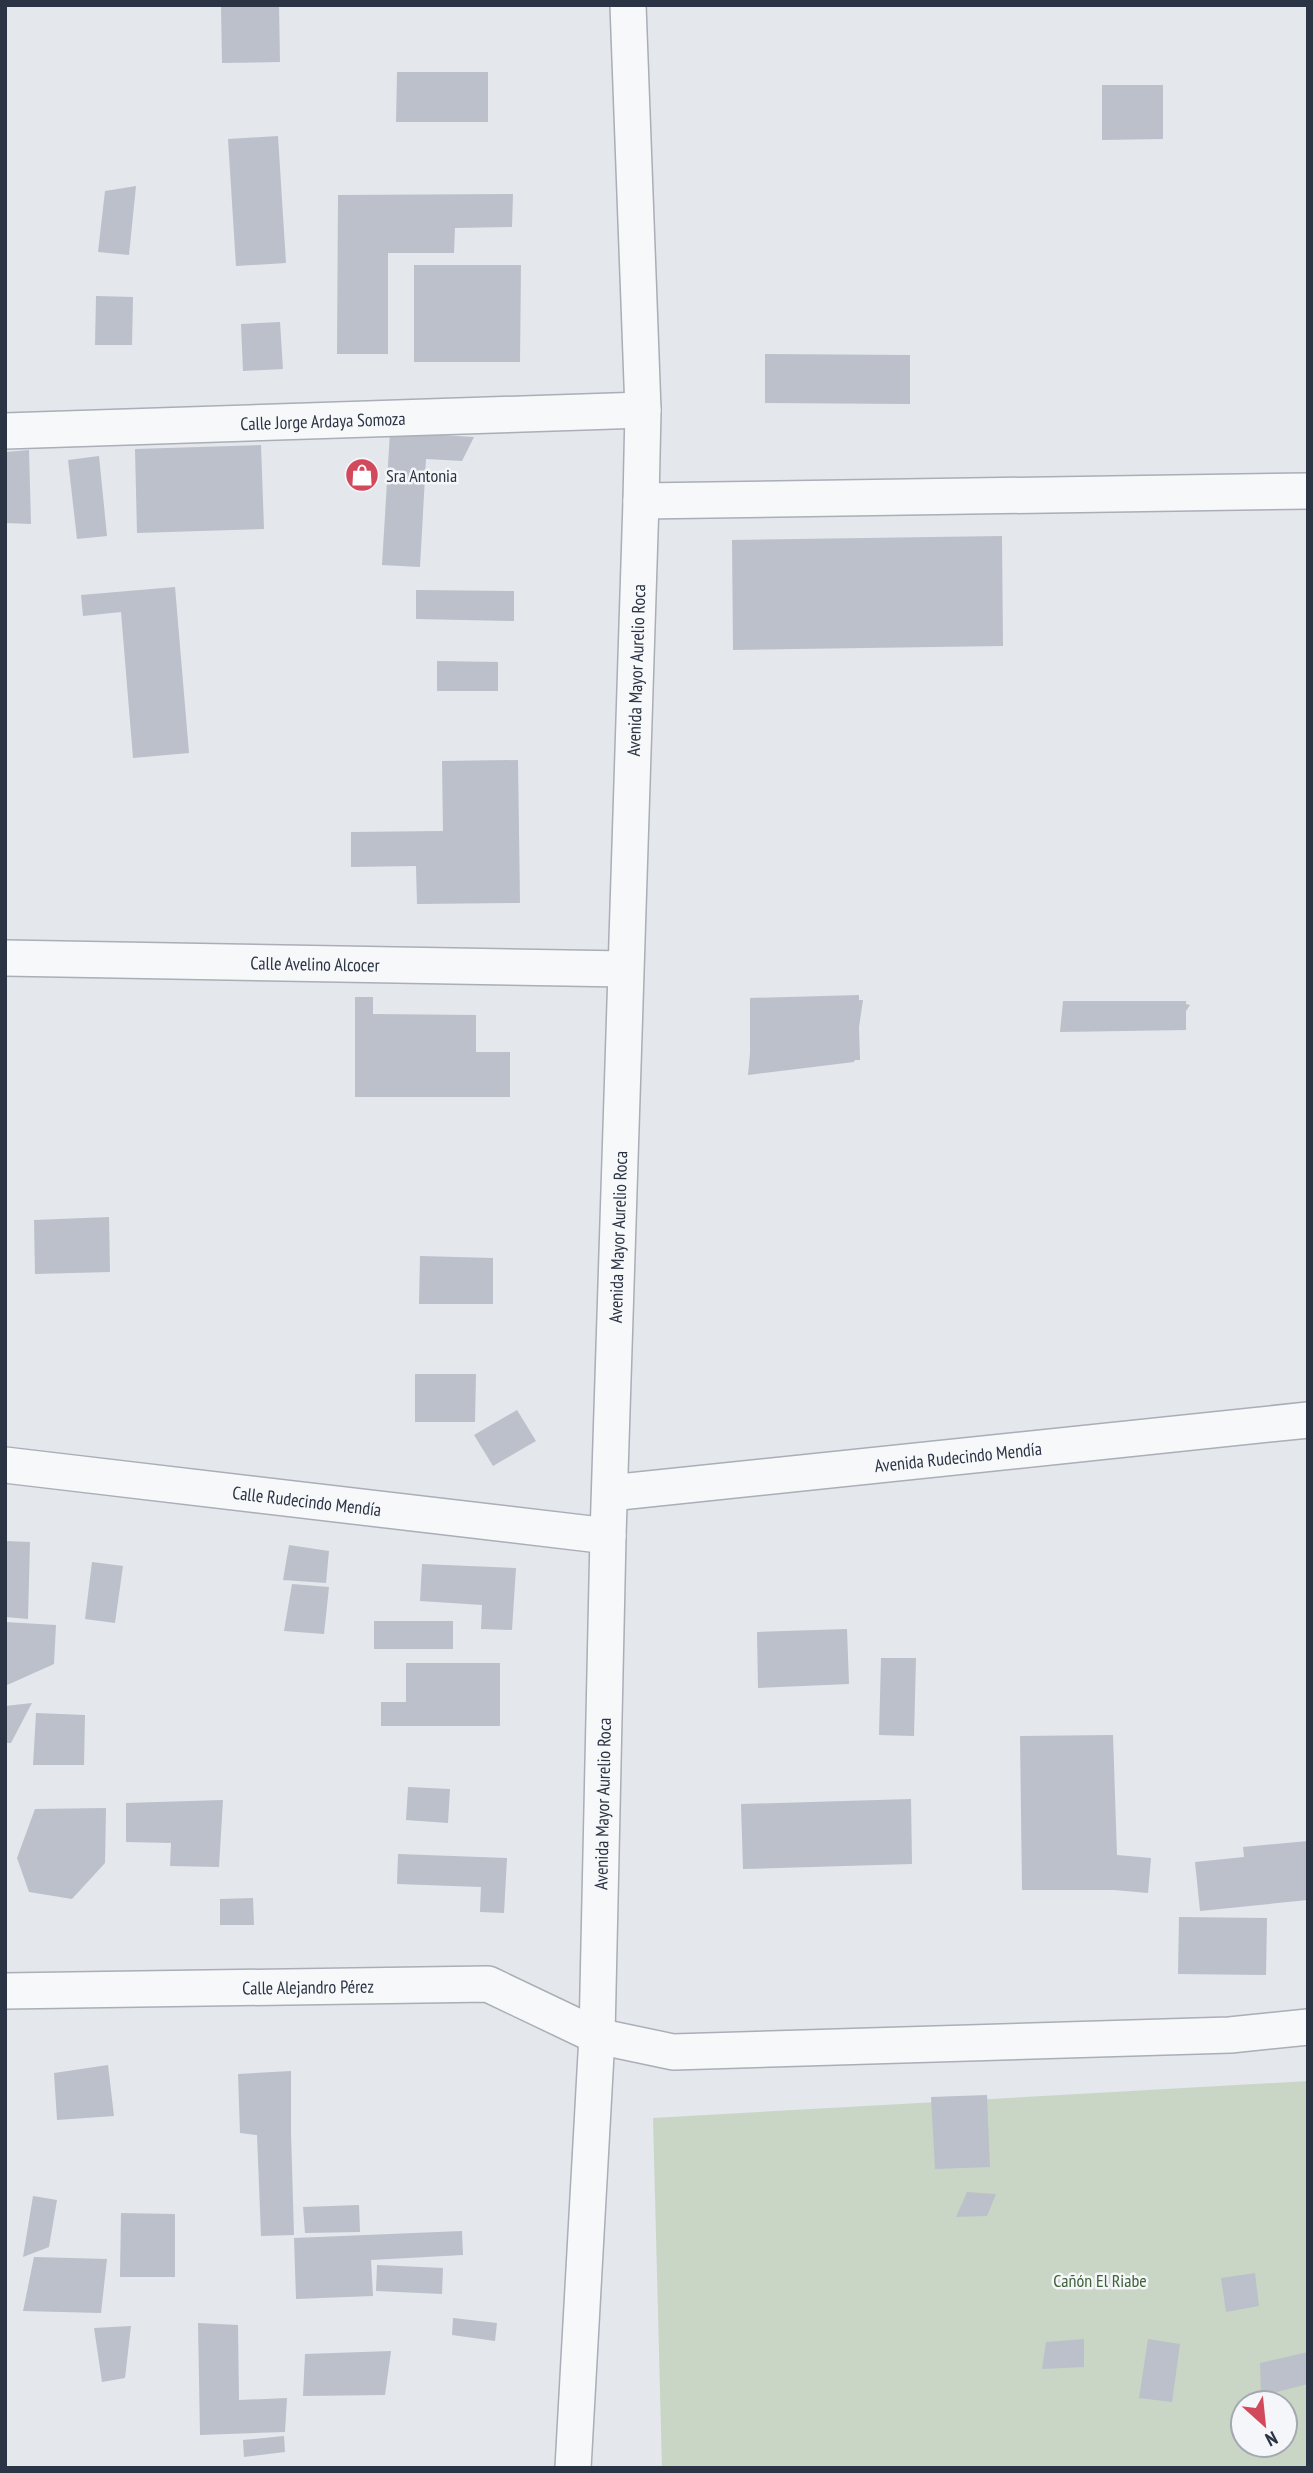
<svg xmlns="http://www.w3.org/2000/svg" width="1313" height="2473" font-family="'PT Sans Narrow',sans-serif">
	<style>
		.green { fill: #c9d6c5; fill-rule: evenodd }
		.building { fill: #bbc0ca }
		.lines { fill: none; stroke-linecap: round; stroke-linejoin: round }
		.street-casing { stroke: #a9aeb7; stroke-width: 38 }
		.street { stroke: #f7f8fa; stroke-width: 35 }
		.labels { text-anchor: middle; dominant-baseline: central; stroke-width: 5; stroke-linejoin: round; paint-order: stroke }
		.street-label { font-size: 18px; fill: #2b3445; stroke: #f4f6f9 }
		.poi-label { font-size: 18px; fill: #2b3445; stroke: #f4f6f9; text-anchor: start }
		.park-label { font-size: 18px; fill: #3f6138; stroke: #f4f6f9 }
	</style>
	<rect width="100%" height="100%" fill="#e4e7ec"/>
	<path class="green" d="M1308 2081V2468H662L653 2118ZM1243 2403H1285V2445H1243Z"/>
	<path class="building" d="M221 5H279L280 62 222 63Z
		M397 72H488V122H396Z
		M1102 85H1163V139L1102 140Z
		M278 136 286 263 236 266 228 139Z
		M136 186 129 255 98 252 105 191Z
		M513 194 512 227 455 228 454 253H388V354H337L338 195Z
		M414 265H521L520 362H414Z
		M96 296 133 297 132 345H95Z
		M280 322 283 369 243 371 241 324Z
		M765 354 910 355V404L765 403Z
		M390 432 474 437 462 461 426 459 420 567 382 565Z
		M261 445 264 529 137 533 135 449Z
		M29 450 31 524 5 523V452Z
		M99 456 107 536 77 539 68 460Z
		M1002 536 1003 646 733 650 732 540Z
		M175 587 189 753 133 758 121 612 83 616 81 595Z
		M416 590 514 591V621L416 619Z
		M437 661 498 662V691H437Z
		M518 760 520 903 417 904 416 866 351 867V832L443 831 442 761Z
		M859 995V1000H863L859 1027 860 1060H855L854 1062 748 1075 750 1053V998Z
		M355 997H373V1014L476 1015V1052H510V1097H355Z
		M1063 1001H1186V1004L1190 1005 1186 1011V1030L1060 1032Z
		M109 1217 110 1272 35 1274 34 1220Z
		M420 1256 493 1258V1304H419Z
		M415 1374H476L475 1422H415Z
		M517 1410 536 1441 493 1466 474 1435Z
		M5 1541 30 1542 28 1619 5 1617Z
		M289 1545 329 1551 326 1583 283 1580Z
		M92 1562 123 1566 115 1623 85 1619Z
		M422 1564 516 1568 512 1630 481 1629 482 1605 420 1601Z
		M292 1584 329 1587 324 1634 284 1631Z
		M374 1621H453V1649H374Z
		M5 1622 56 1625 54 1664 5 1686Z
		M847 1629 849 1684 758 1688 757 1632Z
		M881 1658H916L914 1736 879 1735Z
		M406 1663H500V1726H381V1702H406Z
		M32 1703 11 1743H5V1706Z
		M36 1713 85 1715 84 1765H33Z
		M1113 1735 1117 1855 1151 1858 1148 1893 1114 1890H1022L1020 1736Z
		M408 1787 450 1789 448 1823 406 1820Z
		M911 1799 912 1864 743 1869 741 1804Z
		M223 1800 219 1867 170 1866 171 1843 126 1842V1803Z
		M106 1808 105 1863 72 1899 29 1892 17 1858 35 1809Z
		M1308 1841V1900L1200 1911 1195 1862 1244 1857 1243 1847Z
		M398 1854 507 1858 504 1913 480 1912 481 1887 397 1884Z
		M253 1898 254 1925H220V1899Z
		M1179 1917 1267 1918 1266 1975 1178 1974Z
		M108 2065 114 2116 57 2120 54 2073Z
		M291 2071V2133L294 2235 261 2236 257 2135 240 2133 238 2074Z
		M987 2095 990 2167 935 2169 931 2097Z
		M967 2192 996 2194 987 2216 956 2217Z
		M33 2196 57 2200 49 2247 23 2257Z
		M359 2205 360 2232 305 2233 303 2207Z
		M121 2213 175 2214V2277H120Z
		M462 2231 463 2255 371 2260 373 2296 296 2299 294 2238Z
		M34 2257 107 2259 101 2313 23 2311Z
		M377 2265 443 2268 442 2294 376 2291Z
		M1255 2273 1259 2306 1226 2312 1221 2278Z
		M453 2318 497 2323 495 2341 452 2335Z
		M198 2323 238 2325 239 2400 287 2398 285 2432 200 2435Z
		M131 2326 125 2378 102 2382 94 2328Z
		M1084 2339V2367L1042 2369 1046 2342Z
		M1148 2339 1180 2344 1172 2402 1139 2398Z
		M391 2351 385 2395 303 2396 305 2354Z
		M1308 2352V2384L1261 2396 1260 2363Z
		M284 2436 285 2452 244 2457 243 2440Z"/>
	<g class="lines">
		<g class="street-casing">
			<g id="street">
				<path id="s1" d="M5 431 643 410"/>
				<path d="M641 501 1308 491"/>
				<path id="s2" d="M5 958 625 969"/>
				<path id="s3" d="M5 1465 608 1536"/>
				<path id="s4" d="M610 1493 1308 1420"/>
				<path id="s5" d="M5 1991 488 1984 597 2036 673 2052 1230 2035 1308 2027"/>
				<path id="s6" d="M573 2468 597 2036 608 1536 641 501 643 410 628 5"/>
			</g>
		</g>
		<use href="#street" class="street"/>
	</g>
	<defs>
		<g id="shop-disc" transform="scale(1.75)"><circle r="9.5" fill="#d1495b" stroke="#f4f6f9"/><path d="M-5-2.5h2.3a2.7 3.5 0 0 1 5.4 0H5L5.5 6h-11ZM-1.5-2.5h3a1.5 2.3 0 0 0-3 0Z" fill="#fff"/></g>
	</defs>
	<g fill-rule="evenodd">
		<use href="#shop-disc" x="362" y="475"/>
	</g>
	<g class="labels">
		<g class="street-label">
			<text stroke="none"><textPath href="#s1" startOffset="318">Calle Jorge Ardaya Somoza</textPath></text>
			<text stroke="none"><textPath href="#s6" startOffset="1799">Avenida Mayor Aurelio Roca</textPath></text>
			<text stroke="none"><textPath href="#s2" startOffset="310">Calle Avelino Alcocer</textPath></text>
			<text stroke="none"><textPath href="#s6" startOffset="1232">Avenida Mayor Aurelio Roca</textPath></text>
			<text stroke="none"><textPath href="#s4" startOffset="350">Avenida Rudecindo Mendía</textPath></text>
			<text stroke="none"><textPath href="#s3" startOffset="304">Calle Rudecindo Mendía</textPath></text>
			<text stroke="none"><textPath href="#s6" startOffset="665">Avenida Mayor Aurelio Roca</textPath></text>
			<text stroke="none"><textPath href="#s5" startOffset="303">Calle Alejandro Pérez</textPath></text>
		</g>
		<g class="poi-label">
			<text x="386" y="475">Sra Antonia</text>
		</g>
		<g class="park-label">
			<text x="1100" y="2280">Cañón El Riabe</text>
		</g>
	</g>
	<rect width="1313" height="2473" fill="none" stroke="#2b3445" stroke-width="14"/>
	<g transform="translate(1264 2424) rotate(153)"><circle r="33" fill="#f4f6f9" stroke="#a4a8b1" stroke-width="2"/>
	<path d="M0-5L12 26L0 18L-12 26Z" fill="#d1495b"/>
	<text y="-10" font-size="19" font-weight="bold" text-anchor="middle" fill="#2b3445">N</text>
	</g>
</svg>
